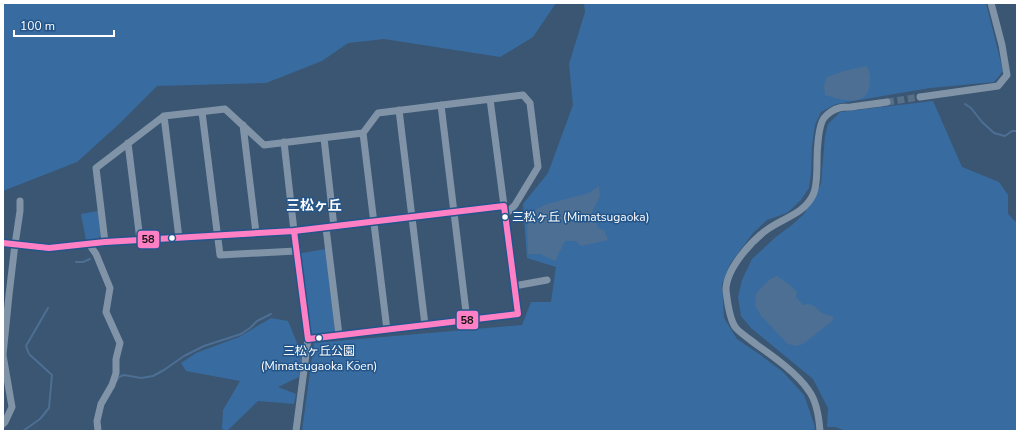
<svg xmlns="http://www.w3.org/2000/svg" width="1020" height="434" font-family="'Nunito Sans','Noto Sans JP',sans-serif">
	<style>
		.green { fill: #386ca0 }
		.water { fill: #4d6f93 }
		.lines { fill: none; stroke-linecap: round; stroke-linejoin: round }
		.stream { stroke: #4d6f93; stroke-width: 2 }
		.minor-tunnel { stroke: #586f88; stroke-width: 7; stroke-dasharray: 7 3.5; stroke-linecap: butt }
		.minor { stroke: #8194a7; stroke-width: 7 }
		.bus-1-casing { stroke: #23558a; stroke-width: 9 }
		.bus-1 { stroke: #ff80c5; stroke-width: 6 }
		.bus-dot { fill: #fff; stroke: #23558a; stroke-width: 1.5 }
		.labels { text-anchor: middle; dominant-baseline: central; stroke-width: 3; stroke-linejoin: round; paint-order: stroke }
		.bus-label { font-size: 12px; fill: #fff; stroke: #23558a; text-anchor: start }
		.neighbourhood-label { font-size: 14px; font-weight: bold; fill: #fff; stroke: #23558a }
		.line-badge { stroke: #23558a; stroke-width: 1.5 }
		.pale-badge-label { font-size: 11px; text-anchor: middle; font-weight: bold; fill: #111 }
	</style>
	<rect width="100%" height="100%" fill="#3a5673"/>
	<path class="green" d="M3 3H556L533 37 500 57 384 39 348 43 322 61 266 83 157 86 119 124 77 162 3 191Z
		M584 3H986L1003 71 994 82 930 88 836 104 821 112 815 125 812 146 811 173 809 188 801 200 787 213 767 220 753 233 730 264 722 284 724 318 737 339 759 354 783 372 804 395 815 427 814 431H302L314 343 522 325 531 302H551L556 267 527 258 523 204 548 173 573 105 569 64 585 12Z
		M933 101 962 167 999 182 1008 195V214L1017 223V431H846L835 427H827L828 408 813 379 751 328 741 316 738 297 742 280 752 259 777 236 792 225 804 214 821 184 825 136 828 124 840 112Z
		M98 211 101 236 97 239 86 240 81 214Z
		M326 249 335 331 333 333 312 336 310 335 297 254Z
		M271 318 288 321 302 355 299 377 278 387 296 394 294 404 258 401 227 431 222 429 223 410 240 381 186 371 181 363 196 353 239 337Z"/>
	<path class="water" d="M867 66C870 73 871 80 869 88 868 91 867 94 865 96 856 105 836 98 825 95L824 85 827 77 844 71Z
		M599 186 600 196 592 212 598 228 604 230 608 240 581 246 576 241H565L555 261 540 254H528L527 214 547 204 589 193Z
		M777 276 790 285 797 292 796 297 803 305C815 302 816 310 824 314 828 315 830 315 834 318L831 322 803 344 797 346 788 344 761 316 755 305 756 294 759 290 770 279Z"/>
	<g class="lines">
		<path class="stream" d="M965 104 971 108 982 122 994 133 1005 136 1012 131H1017
			M76 262H83L90 259
			M116 382 119 377 124 375 141 378 153 376 164 370 184 356 204 346 241 334 250 328 257 321 271 314
			M23 431 40 419 49 408 52 375 29 354 26 346 48 308"/>
		<path class="minor-tunnel" d="M887 102 920 97"/>
		<path class="minor" d="M920 97 998 86 1007 75 1002 45 991 3
			M490 99 504 206
			M441 105 467 320
			M399 110 425 325
			M202 112 220 255 296 251
			M164 116 179 238
			M243 125 256 233
			M363 133 387 330
			M324 138 334 227
			M284 142 294 231 308 339 296 431
			M128 143 140 240
			M326 228 339 335
			M105 242 96 168 164 116 225 109 264 145 363 133 378 113 523 95 530 103 538 167 515 205 505 215
			M3 243 49 248 105 242 294 231 504 206 518 314 308 339
			M89 244 96 254 110 288 106 312 120 343 116 359V373L112 385 101 404 97 421 98 431
			M514 286 547 280
			M3 424 5 422 12 407 3 355 9 295 15 244 16 238 20 211V201
			M820 431C819 417 817 402 809 391 798 374 774 357 757 345 752 341 739 332 736 328 730 321 727 299 726 290 726 269 751 241 768 229 783 218 804 214 813 195 817 187 817 172 817 162 817 152 818 126 824 118 827 114 834 109 839 108 843 107 847 107 851 107 863 105 875 104 887 102"/>
		<g class="bus-1-casing">
			<path id="bus-1" d="M504 206 518 314 308 339 294 231Z
				M3 243 49 248 105 242 294 231"/>
		</g>
		<use href="#bus-1" class="bus-1"/>
	</g>
	<g class="bus-dot">
		<circle cx="505" cy="217" r="3.5"/>
		<circle cx="172" cy="238" r="3.5"/>
		<circle cx="319" cy="338" r="3.5"/>
	</g>
	<g class="labels">
		<g class="bus-label">
			<text x="512" y="217">三松ヶ丘 (Mimatsugaoka)</text>
			<text x="319" y="351" text-anchor="middle">三松ヶ丘公園<tspan x="319" dy="15">(Mimatsugaoka Kōen)</tspan></text>
		</g>
		<g class="neighbourhood-label">
			<text x="314" y="205">三松ヶ丘</text>
		</g>
	</g>
	<g class="line-badge">
		<rect x="137" y="230" width="23" height="19" rx="4" fill="#ff80c5"/>
		<rect x="456" y="310" width="23" height="20" rx="4" fill="#ff80c5"/>
	</g>
	<g class="pale-badge-label">
		<text x="148" y="243">58</text>
		<text x="467" y="324">58</text>
	</g>
	<rect width="1020" height="434" fill="none" stroke="#ffffff" stroke-width="8"/>
	<path d="M14 30v6h100v-6" fill="none" stroke="#ffffff" stroke-width="2"/>
	<text x="20" y="30" font-size="12" fill="#ffffff" stroke="#23558a" stroke-width="3" paint-order="stroke">100 m</text>
</svg>
